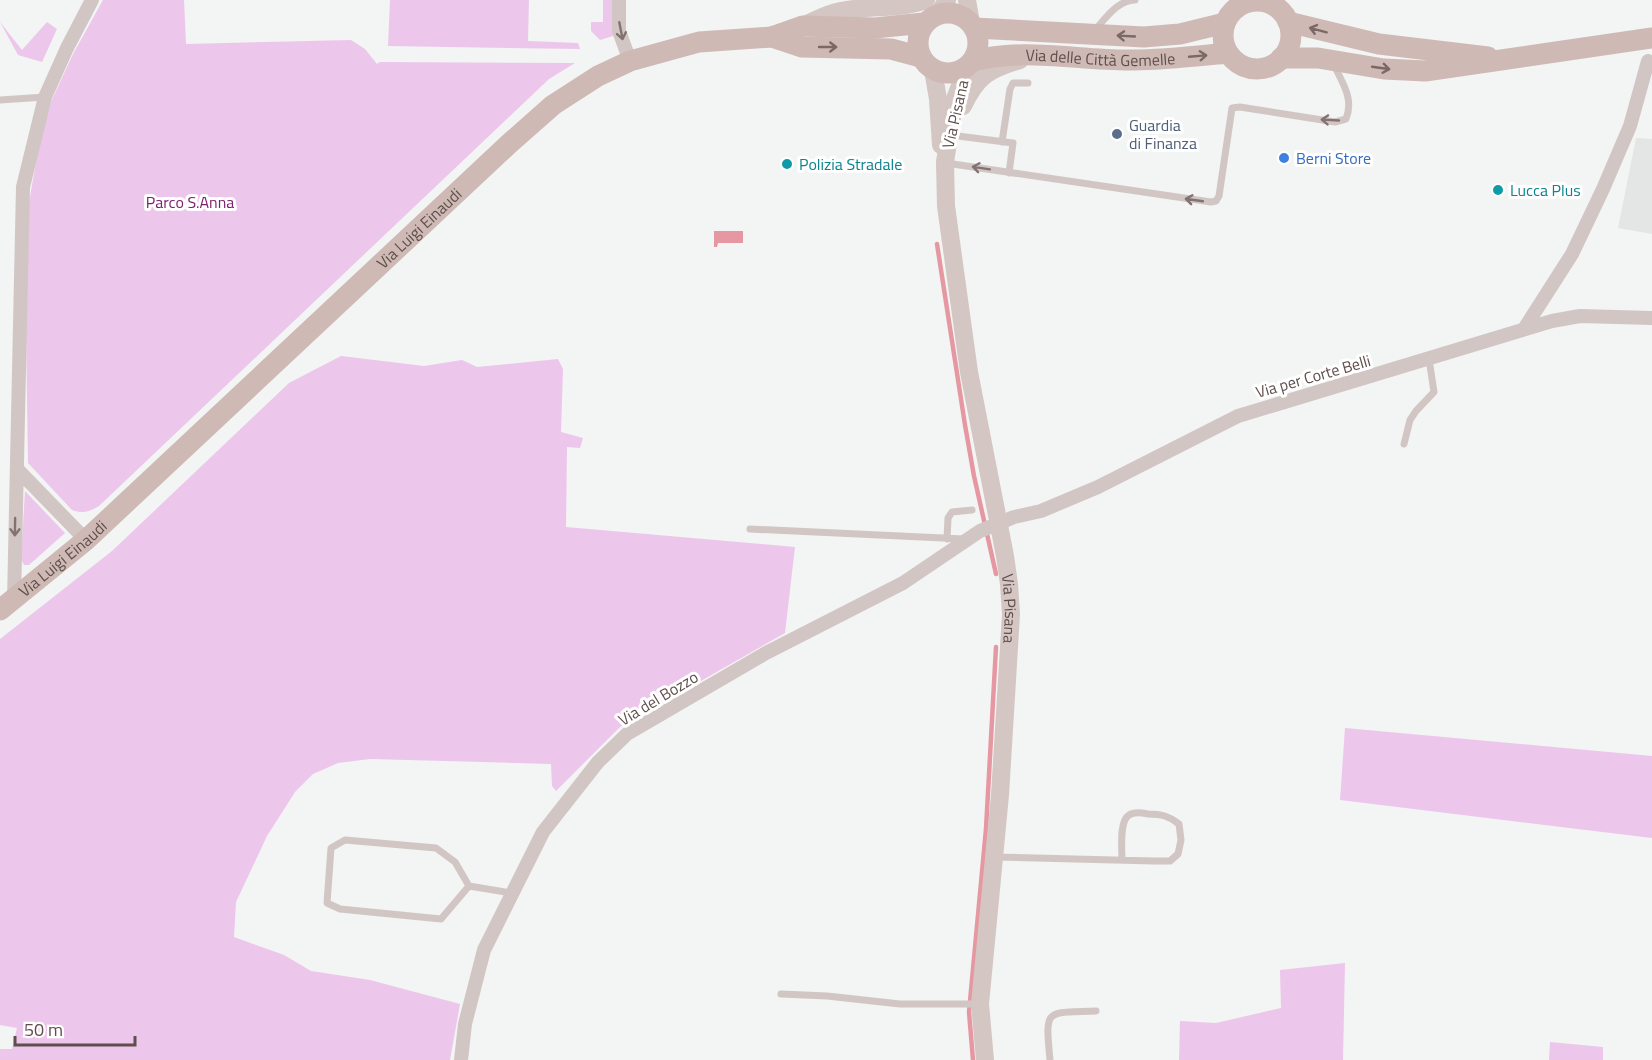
<svg xmlns="http://www.w3.org/2000/svg" width="1652" height="1060" font-family="'Titillium Web',sans-serif">
	<style>
		.education { fill: #e4e5e5 }
		.green { fill: #edc6eb }
		.water { fill: #e698a2 }
		.lines { fill: none; stroke-linecap: round; stroke-linejoin: round }
		.stream { stroke: #e698a2; stroke-width: 4.5 }
		.service { stroke: #d2c6c5; stroke-width: 7 }
		.minor { stroke: #d2c6c5; stroke-width: 14 }
		.secondary { stroke: #d4c6c2; stroke-width: 18 }
		.primary { stroke: #ceb9b5; stroke-width: 21 }
		.oneway { stroke: #7b6966 }
		.oneway2 { stroke: #827270 }
		.service-dot { fill: #5c6f8a; stroke: #fff; stroke-width: 2 }
		.shop-dot { fill: #3f7fe0; stroke: #fff; stroke-width: 2 }
		.culture-dot { fill: #0f9aa8; stroke: #fff; stroke-width: 2 }
		.labels { text-anchor: middle; dominant-baseline: central; stroke-width: 6; stroke-linejoin: round; paint-order: stroke }
		.street-label { font-size: 16px; fill: #5f4e4c; stroke: #fff }
		.service-label { font-size: 16px; fill: #4e5e75; stroke: #fff; text-anchor: start }
		.shop-label { font-size: 16px; fill: #366cbe; stroke: #fff; text-anchor: start }
		.culture-label { font-size: 16px; fill: #0d838f; stroke: #fff; text-anchor: start }
		.park-label { font-size: 16px; fill: #7c216d; stroke: #fff }
	</style>
	<rect width="100%" height="100%" fill="#f3f4f4"/>
	<path class="education" d="M1636 138 1652 139V234L1618 228Z"/>
	<path class="green" d="M103 0H184L186 44 351 40 365 49 377 64 380 62 575 63 549 79 99 506C89 512 83 514 72 510L28 463 26 332 29 202 44 117 73 54Z
		M390 0H529L528 41 578 43 580 49 388 46Z
		M603 0H612L613 36 600 40 591 31V22H603Z
		M0 22 22 50 47 22 57 29 42 62 18 55Z
		M341 356 424 366 462 360 477 367 558 359 563 369 561 432 583 438 580 448 567 447 566 527 795 547 785 633 620 727 556 791 552 786 551 764 370 759 338 763 313 774 295 792 267 836 236 902 234 937 284 955 311 971 370 980 460 1004 450 1060H0V1049H12L17 1028 0 1025V639L112 551 289 383Z
		M25 491 65 533 29 565H24L21 559Z
		M1345 728 1652 756V838L1340 800Z
		M1345 963 1343 1060H1179L1180 1021 1216 1023 1281 1008 1280 970Z
		M1550 1042 1603 1047V1060H1549Z"/>
	<path class="water" d="M714 231H743V243H718L717 247H714Z"/>
	<g class="lines">
		<path class="stream" d="M937 244 965 425 974 476 996 574
			M973 1060 969 1012 986 829 996 647"/>
		<path class="service" d="M1095 30C1106 18 1118 0 1135 0
			M0 100 45 97
			M950 135 1013 143 1009 173
			M1002 142 1010 89 1013 83H1028
			M946 163 1211 202 1216 201 1219 196 1232 108 1240 107 1335 122 1346 119C1354 99 1343 84 1334 65
			M1404 444 1410 420 1416 411 1434 392 1429 359
			M750 529 964 539
			M947 539 948 518 952 512 972 510
			M995 857 1154 861H1170L1178 854 1181 840 1179 824C1169 816 1161 814 1148 814 1143 813 1135 811 1129 815 1119 821 1122 849 1122 860
			M469 886 441 919 340 909 327 903 331 848 345 840 436 848 455 862 469 886 512 893
			M781 994 827 996 900 1004H978
			M1050 1060C1045 1007 1045 1013 1096 1011"/>
		<path class="minor" d="M619 0V31L630 61
			M1524 329 1572 254 1603 189 1630 126 1648 61
			M17 469 86 540
			M14 600 23 187 45 97 67 48 92 0
			M461 1060 465 1024 484 950 543 832 598 762 627 734 766 653 903 583 980 531 1014 517 1041 511 1098 487 1238 416 1552 321 1580 316 1652 318"/>
		<g class="secondary">
			<path d="M967 0 971 23"/>
			<path d="M938 15 947 0"/>
			<path d="M805 25C816 20 829 13 841 11 869 5 898 10 926 0"/>
			<path id="s1" d="M967 67 955 99 945 162 946 206 969 372 1005 556 1009 584 1011 614 1000 795 980 1004 985 1060"/>
			<path d="M933 70 938 99 941 145"/>
			<path d="M963 106C977 76 989 69 1020 60"/>
		</g>
		<g class="primary">
			<circle cx="1257" cy="35" r="34"/>
			<circle cx="948" cy="43" r="30"/>
			<path d="M1288 22 1379 44 1488 57"/>
			<path d="M974 28 1144 37 1180 34 1225 23"/>
			<path d="M772 37 803 26 875 28 924 23"/>
			<path d="M1281 58H1318L1384 69 1425 71 1652 38"/>
			<path id="s2" d="M973 61C1026 47 1079 61 1133 60 1164 60 1197 56 1228 53"/>
			<path id="s3" d="M0 610 86 540 511 142 553 105 598 76 630 61 699 42 772 37 802 47 891 49 921 57"/>
		</g>
	</g>
	<defs><path id="oneway-shaft" d="M-6 0H5M1.5-3L5.5 0L1.5 3" fill="none" stroke-width="1.6" stroke-linecap="round" stroke-linejoin="round" transform="scale(1.5)"/></defs>
	<g class="oneway">
		<use href="#oneway-shaft" transform="translate(1318 30) rotate(-165)"/>
		<use href="#oneway-shaft" transform="translate(1126 36) rotate(-177)"/>
		<use href="#oneway-shaft" transform="translate(828 47)"/>
		<use href="#oneway-shaft" transform="translate(1198 56) rotate(-5)"/>
		<use href="#oneway-shaft" transform="translate(1381 68) rotate(8)"/>
	</g>
	<g class="oneway2">
		<use href="#oneway-shaft" transform="translate(621 31) rotate(79)"/>
		<use href="#oneway-shaft" transform="translate(1330 120) rotate(-177)"/>
		<use href="#oneway-shaft" transform="translate(981 168) rotate(-171)"/>
		<use href="#oneway-shaft" transform="translate(1194 200) rotate(-172)"/>
		<use href="#oneway-shaft" transform="translate(15 527) rotate(91)"/>
	</g>
	<circle class="service-dot" cx="1117" cy="134" r="6"/>
	<circle class="shop-dot" cx="1284" cy="158" r="6"/>
	<g class="culture-dot">
		<circle cx="787" cy="164" r="6"/>
		<circle cx="1498" cy="190" r="6"/>
	</g>
	<g class="labels">
		<g class="street-label">
			<text stroke="none"><textPath href="#s2" startOffset="128">Via delle Città Gemelle</textPath></text>
			<text transform="translate(955 114) rotate(-77)">Via Pisana</text>
			<text stroke="none"><textPath href="#s3" startOffset="567">Via Luigi Einaudi</textPath></text>
			<text transform="translate(1313 376) rotate(-16)">Via per Corte Belli</text>
			<text stroke="none"><textPath href="#s3" startOffset="81">Via Luigi Einaudi</textPath></text>
			<text stroke="none"><textPath href="#s1" startOffset="550">Via Pisana</textPath></text>
			<text transform="translate(658 698) rotate(-31)">Via del Bozzo</text>
		</g>
		<g class="service-label">
			<text x="1129" y="125">Guardia<tspan x="1129" dy="18">di Finanza</tspan></text>
		</g>
		<g class="shop-label">
			<text x="1296" y="158">Berni Store</text>
		</g>
		<g class="culture-label">
			<text x="799" y="164">Polizia Stradale</text>
			<text x="1510" y="190">Lucca Plus</text>
		</g>
		<g class="park-label">
			<text x="190" y="202">Parco S.Anna</text>
		</g>
	</g>
	<path d="M15 1036v9h120v-9" fill="none" stroke="#5f4e4c" stroke-width="3"/>
	<text x="24" y="1036" font-size="18" fill="#5f4e4c" stroke="#ffffff" stroke-width="4.5" paint-order="stroke">50 m</text>
</svg>
